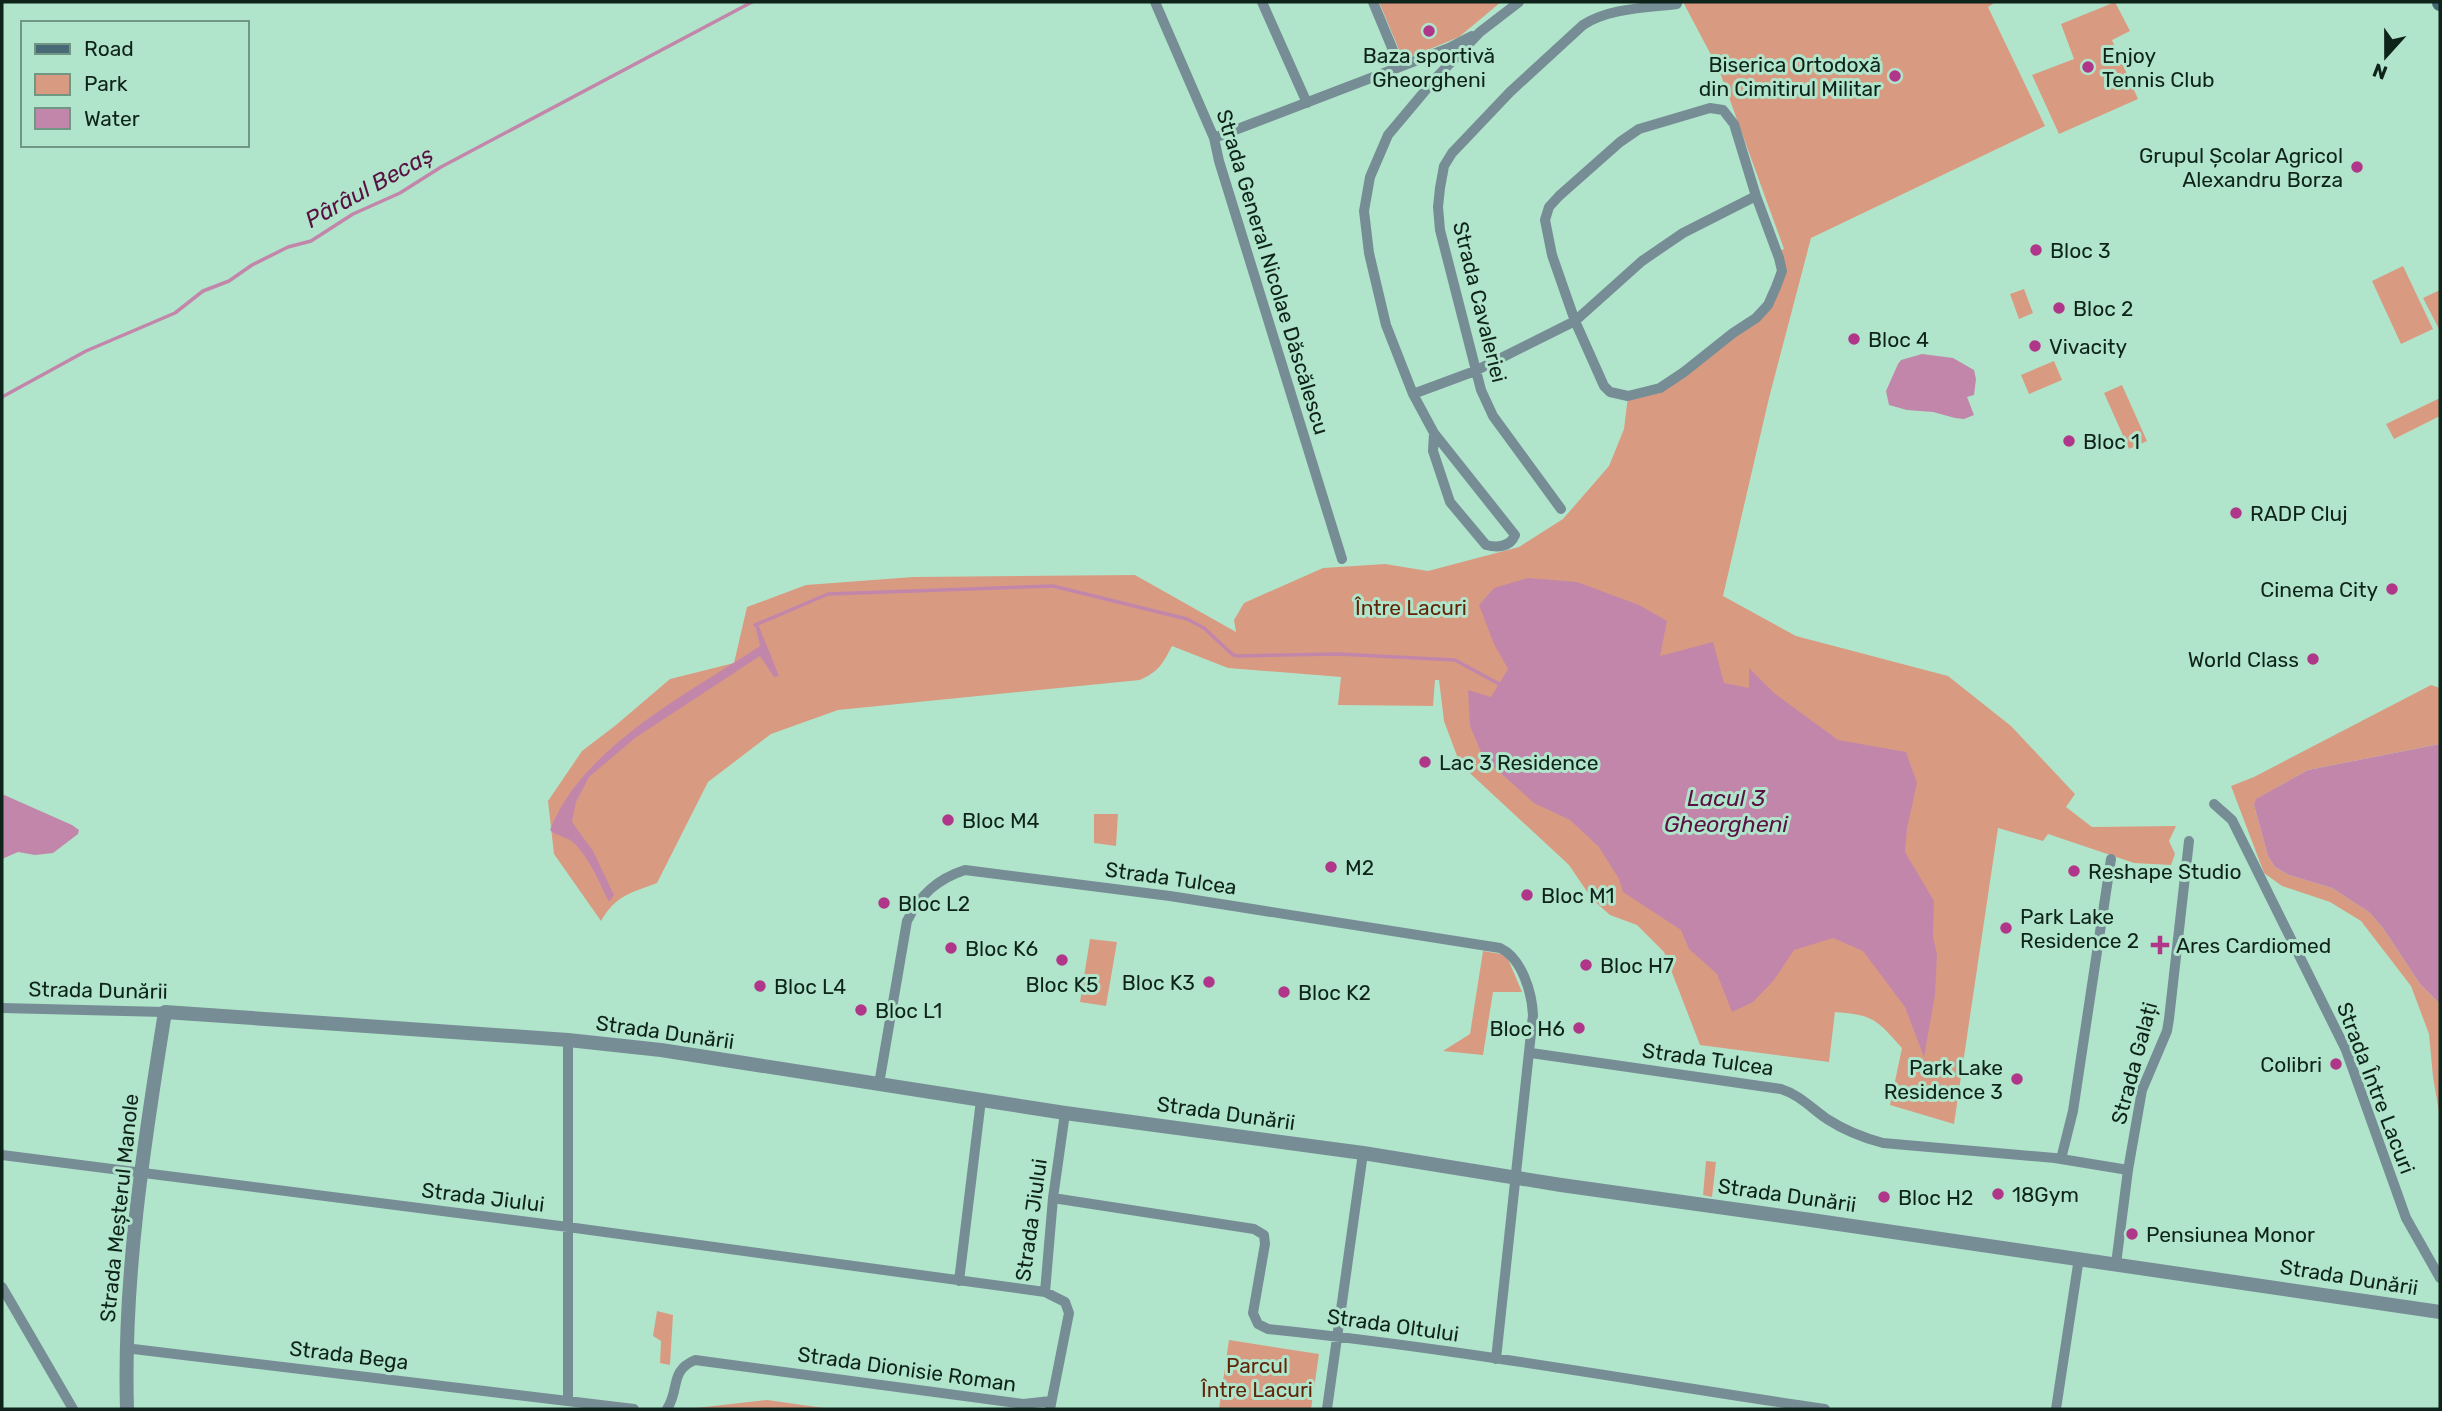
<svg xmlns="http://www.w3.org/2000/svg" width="2442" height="1411" font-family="Rubik,sans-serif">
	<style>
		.green { fill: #d89b82 }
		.water { fill: #c286aa }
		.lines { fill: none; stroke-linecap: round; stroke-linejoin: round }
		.stream { stroke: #c286aa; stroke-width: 3.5 }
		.minor { stroke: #778d96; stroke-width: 10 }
		.tertiary { stroke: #778d96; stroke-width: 14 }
		.secondary { stroke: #486a76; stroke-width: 16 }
		.poi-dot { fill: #b03689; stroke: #b1e5cb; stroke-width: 2.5 }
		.labels { text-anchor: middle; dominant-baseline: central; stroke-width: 6; stroke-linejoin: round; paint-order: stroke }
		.poi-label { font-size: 21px; fill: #0e231a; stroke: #b1e5cb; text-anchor: start }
		.street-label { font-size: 21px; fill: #0e231a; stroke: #b1e5cb }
		.park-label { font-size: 21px; fill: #612609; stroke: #b1e5cb }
		.water-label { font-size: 23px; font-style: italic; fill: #591143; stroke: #b1e5cb }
	</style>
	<rect width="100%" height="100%" fill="#b1e5cb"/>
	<path class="green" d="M1379 2H1501L1459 37 1413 56 1400 52Z
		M1683 2H1996L1988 7 2045 126 1811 238 1769 398 1723 596 1796 636 1948 676 2011 726 2075 794 2066 807 2092 827 2176 826 2169 841 2175 854 2171 865 2134 863 2048 834 2043 841 1998 828 1954 1124 1890 1105 1902 1048C1877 1020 1874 1015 1835 1012L1829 1062 1700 1045 1664 952 1637 925 1610 915 1592 899 1569 865 1460 764 1444 721 1439 680H1435L1433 706 1338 705 1341 677 1228 668 1172 646C1162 665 1159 671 1140 680L838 710 771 734 708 782 657 883C631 893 616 895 601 921L554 854 548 801 582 751 616 725 670 679 734 663 747 607 806 585 913 577 1135 575 1236 632 1234 620 1244 603 1323 568 1385 564 1428 571 1519 547 1563 519 1609 466 1624 429 1628 396 1660 388 1756 318 1781 271 1777 252 1784 249 1719 70Z
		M2115 2 2130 31 2112 40 2138 99 2059 134 2032 75 2074 59 2061 24Z
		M2403 266 2433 329 2401 344 2372 281Z
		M2024 289 2033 313 2019 319 2010 294Z
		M2440 290V331L2423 298Z
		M2054 361 2062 380 2029 394 2021 375Z
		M2122 385 2147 441 2129 449 2104 393Z
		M2440 398V416L2394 439 2386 424Z
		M2431 685 2440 688V744L2308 770 2257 799 2254 805 2268 856 2275 867 2289 875 2332 888 2369 912 2383 928 2420 984 2440 1004V1117L2433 1077 2429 1034 2411 986 2361 921 2330 902 2282 886 2264 873 2231 786 2254 777Z
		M1094 814H1118L1116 846 1094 843Z
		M1090 939 1117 942 1106 1006 1080 1002Z
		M1483 951 1501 954 1508 959 1522 992H1493L1483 1055 1443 1051 1470 1034Z
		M1706 1161 1716 1162 1712 1197 1703 1195Z
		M657 1311 673 1315 670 1365 660 1363 661 1341 653 1336Z
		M1229 1340 1319 1354 1311 1409H1219Z
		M767 1400 831 1409H687Z"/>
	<path class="water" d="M1922 354 1953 358 1974 370 1976 379 1974 395 1967 397 1974 415 1964 419 1955 418 1933 412 1907 410 1889 405 1886 391 1898 364 1901 360Z
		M1528 578 1577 582 1639 605 1667 621 1660 656 1713 642 1724 683 1749 688V668L1774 693 1838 740 1906 752 1917 783 1907 828 1905 852 1934 901 1933 937 1937 954 1935 995 1924 1057 1905 1007 1863 951 1833 938 1794 950 1774 980 1753 1002 1732 1012 1717 974 1689 949 1681 930 1623 892 1619 879 1599 847 1570 820 1534 803 1483 757 1470 726 1468 690 1491 697 1508 669 1494 644 1479 605 1494 588Z
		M758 624 779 676 774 677 760 656 635 738 589 777 576 802 572 822 593 851 614 895 609 902C599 882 590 859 574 843 567 836 557 837 550 830 582 747 689 693 760 646L755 625Z
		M2440 744V1004L2420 984 2383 928 2369 912 2332 888 2289 875 2275 867 2268 856 2254 805 2256 799 2308 770Z
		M2 794 72 825 79 830 78 834 53 853 35 855 18 852 2 859Z"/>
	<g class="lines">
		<path class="stream" d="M2 397 86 351 175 313 203 291 229 281 252 265 288 247 311 241 353 214 400 193 441 167 752 2
			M755 625 828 594 1053 586 1187 619 1204 628 1233 655 1238 656 1338 654 1455 660 1499 684"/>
		<path class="minor" d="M1155 2 1214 138 1219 161 1342 559
			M1262 2 1307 103
			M1373 2 1400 67
			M1710 108 1723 110 1734 124 1756 196 1779 258 1782 271 1776 287 1768 305 1756 318 1733 333 1684 372 1660 388 1628 396 1610 392 1604 386 1575 321 1552 255 1545 220 1549 207 1559 196 1620 142 1639 129Z
			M1214 138 1449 48 1472 36
			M1413 394 1475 371 1575 321 1642 261 1683 233 1756 196
			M1434 433 1433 451 1450 502 1486 545C1498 548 1510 547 1515 535L1434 433 1413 394 1386 325 1369 253 1364 211 1370 177 1388 135 1435 79 1480 32 1519 2
			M1561 509 1493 416 1481 390 1440 230 1438 207 1440 188 1444 166 1452 153 1510 92 1583 25C1609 8 1646 8 1677 4
			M2214 804 2232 820 2346 1050 2406 1218 2440 1278
			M2 1008 165 1012
			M568 1040V1400
			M1531 1053 1781 1089C1800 1095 1811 1108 1827 1119 1844 1130 1864 1138 1883 1143L2055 1158 2128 1170 2116 1264
			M879 1084 907 921C920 895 937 879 965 870L1170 896 1500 948C1522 958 1532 993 1533 1015L1496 1359
			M2 1155 568 1227 1045 1292 1065 1302 1069 1313 1050 1409
			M2061 1159 2073 1111 2111 859
			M2128 1170 2142 1090 2167 1031 2169 1019 2189 841
			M1053 1198 1254 1229 1264 1235 1265 1244 1253 1313 1258 1324 1268 1329C1455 1348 1640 1382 1825 1409
			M959 1281 981 1100
			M2 1287 73 1409
			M1045 1292 1053 1198 1065 1113
			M125 1348 634 1409
			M667 1409C680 1390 669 1371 695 1360L1023 1404 1051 1401
			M1327 1409 1363 1153
			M2056 1409 2079 1258"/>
		<path class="tertiary" d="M127 1409C123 1277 144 1143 165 1012L568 1040 661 1050 1065 1113 1363 1153 1561 1185 1811 1220 2440 1312"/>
		<path class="secondary" d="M2440 2V3"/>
	</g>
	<g class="poi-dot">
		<circle cx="1429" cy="31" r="7"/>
		<circle cx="2088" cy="67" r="7"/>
		<circle cx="1895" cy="76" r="7"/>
		<circle cx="2357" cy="167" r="7"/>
		<circle cx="2036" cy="250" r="7"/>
		<circle cx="2059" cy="308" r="7"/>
		<circle cx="1854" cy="339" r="7"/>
		<circle cx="2035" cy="346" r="7"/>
		<circle cx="2069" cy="441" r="7"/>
		<circle cx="2236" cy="513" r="7"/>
		<circle cx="2392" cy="589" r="7"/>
		<circle cx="2313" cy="659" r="7"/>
		<circle cx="1425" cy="762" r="7"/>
		<circle cx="948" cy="820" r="7"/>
		<circle cx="1331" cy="867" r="7"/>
		<circle cx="2074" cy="871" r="7"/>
		<circle cx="1527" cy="895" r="7"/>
		<circle cx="884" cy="903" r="7"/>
		<circle cx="2006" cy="928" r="7"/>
		<path d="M2156.5 934.5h7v7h7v7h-7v7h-7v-7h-7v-7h7z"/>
		<circle cx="951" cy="948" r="7"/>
		<circle cx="1062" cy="960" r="7"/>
		<circle cx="1586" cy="965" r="7"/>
		<circle cx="1209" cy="982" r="7"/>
		<circle cx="760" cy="986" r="7"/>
		<circle cx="1284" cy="992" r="7"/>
		<circle cx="861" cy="1010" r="7"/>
		<circle cx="1579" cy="1028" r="7"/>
		<circle cx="2336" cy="1064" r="7"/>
		<circle cx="2017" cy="1079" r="7"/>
		<circle cx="1998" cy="1194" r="7"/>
		<circle cx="1884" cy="1197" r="7"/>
		<circle cx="2132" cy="1234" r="7"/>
	</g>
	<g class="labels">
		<g class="poi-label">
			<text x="1429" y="55" text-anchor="middle">Baza sportivă<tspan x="1429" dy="24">Gheorgheni</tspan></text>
			<text x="2102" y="55">Enjoy<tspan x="2102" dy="24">Tennis Club</tspan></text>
			<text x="1881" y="64" text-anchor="end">Biserica Ortodoxă<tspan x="1881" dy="24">din Cimitirul Militar</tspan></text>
			<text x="2343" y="155" text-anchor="end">Grupul Școlar Agricol<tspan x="2343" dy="24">Alexandru Borza</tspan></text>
			<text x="2050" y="250">Bloc 3</text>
			<text x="2073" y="308">Bloc 2</text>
			<text x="1868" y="339">Bloc 4</text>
			<text x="2049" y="346">Vivacity</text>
			<text x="2083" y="441">Bloc 1</text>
			<text x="2250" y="513">RADP Cluj</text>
			<text x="2378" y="589" text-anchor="end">Cinema City</text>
			<text x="2299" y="659" text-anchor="end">World Class</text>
			<text x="1439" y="762">Lac 3 Residence</text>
			<text x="962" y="820">Bloc M4</text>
			<text x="1345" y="867">M2</text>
			<text x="2088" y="871">Reshape Studio</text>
			<text x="1541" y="895">Bloc M1</text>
			<text x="898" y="903">Bloc L2</text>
			<text x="2020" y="916">Park Lake<tspan x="2020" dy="24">Residence 2</tspan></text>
			<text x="2176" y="945">Ares Cardiomed</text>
			<text x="965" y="948">Bloc K6</text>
			<text x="1600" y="965">Bloc H7</text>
			<text x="1195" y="982" text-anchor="end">Bloc K3</text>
			<text x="1062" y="984" text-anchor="middle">Bloc K5</text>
			<text x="774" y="986">Bloc L4</text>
			<text x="1298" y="992">Bloc K2</text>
			<text x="875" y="1010">Bloc L1</text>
			<text x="1565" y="1028" text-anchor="end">Bloc H6</text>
			<text x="2322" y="1064" text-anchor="end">Colibri</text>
			<text x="2003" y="1067" text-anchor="end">Park Lake<tspan x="2003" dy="24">Residence 3</tspan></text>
			<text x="2012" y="1194">18Gym</text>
			<text x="1898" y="1197">Bloc H2</text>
			<text x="2146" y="1234">Pensiunea Monor</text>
		</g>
		<g class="street-label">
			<text transform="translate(1273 272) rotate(73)">Strada General Nicolae Dăscălescu</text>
			<text transform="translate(1480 302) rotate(76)">Strada Cavaleriei</text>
			<text transform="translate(1171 878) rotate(8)">Strada Tulcea</text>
			<text transform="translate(98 990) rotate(1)">Strada Dunării</text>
			<text transform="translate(665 1032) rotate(8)">Strada Dunării</text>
			<text transform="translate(1708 1059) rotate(8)">Strada Tulcea</text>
			<text transform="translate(2134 1063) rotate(-75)">Strada Galați</text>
			<text transform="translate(2376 1088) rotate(69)">Strada Între Lacuri</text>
			<text transform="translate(1226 1113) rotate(8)">Strada Dunării</text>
			<text transform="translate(1787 1195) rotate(8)">Strada Dunării</text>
			<text transform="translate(483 1197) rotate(7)">Strada Jiului</text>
			<text transform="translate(119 1208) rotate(-84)">Strada Meșterul Manole</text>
			<text transform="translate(1031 1220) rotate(-82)">Strada Jiului</text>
			<text transform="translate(2349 1277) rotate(9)">Strada Dunării</text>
			<text transform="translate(1393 1325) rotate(8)">Strada Oltului</text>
			<text transform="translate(349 1355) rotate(7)">Strada Bega</text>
			<text transform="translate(907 1369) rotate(8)">Strada Dionisie Roman</text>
		</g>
		<g class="park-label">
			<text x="1411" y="607">Între Lacuri</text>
			<text x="1257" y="1365">Parcul<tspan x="1257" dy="24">Între Lacuri</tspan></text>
		</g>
		<g class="water-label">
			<text transform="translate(369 187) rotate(-29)">Pârâul Becaș</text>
			<text x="1726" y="798">Lacul 3<tspan x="1726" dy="26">Gheorgheni</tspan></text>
		</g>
	</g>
	<rect width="2442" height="1411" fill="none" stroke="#0e231a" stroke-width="7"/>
	<rect x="21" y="21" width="228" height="126" fill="#b1e5cb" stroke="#709784" stroke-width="2"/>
	<rect x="35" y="44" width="35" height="10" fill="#486a76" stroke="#709784" stroke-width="2"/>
	<text x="84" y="56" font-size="21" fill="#0e231a">Road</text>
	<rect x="35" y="74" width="35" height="21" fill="#d89b82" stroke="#709784" stroke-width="2"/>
	<text x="84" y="91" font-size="21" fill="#0e231a">Park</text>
	<rect x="35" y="108" width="35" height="21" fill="#c286aa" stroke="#709784" stroke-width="2"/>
	<text x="84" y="126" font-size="21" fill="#0e231a">Water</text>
	<g transform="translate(2386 56) rotate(201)" stroke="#b1e5cb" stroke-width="5" paint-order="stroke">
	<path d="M0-5L12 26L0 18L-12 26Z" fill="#0e231a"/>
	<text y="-10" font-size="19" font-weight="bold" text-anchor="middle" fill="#0e231a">N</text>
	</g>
</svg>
